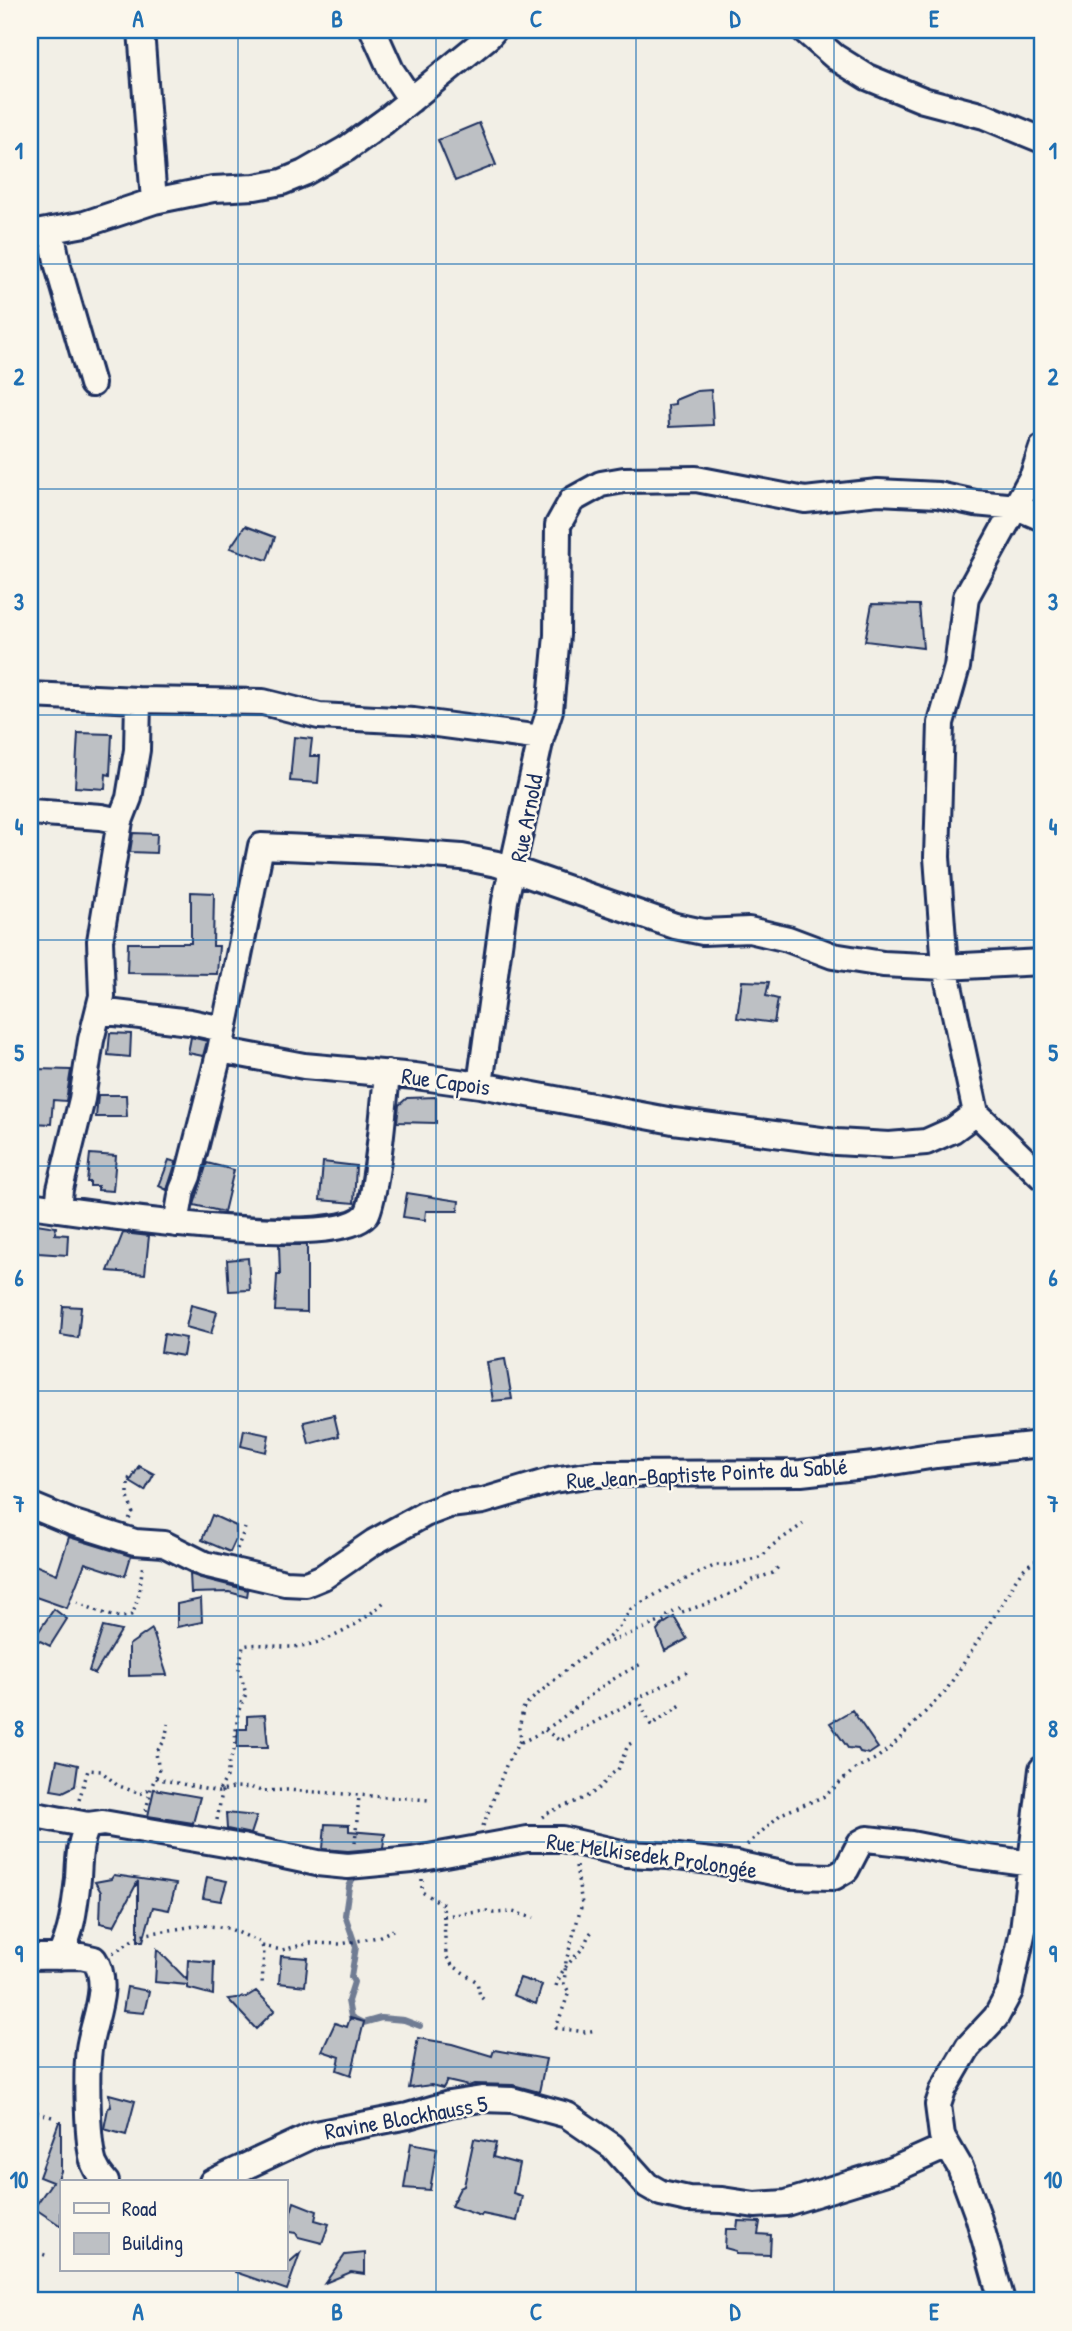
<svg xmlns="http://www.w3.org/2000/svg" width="1072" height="2331" font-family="'Patrick Hand',sans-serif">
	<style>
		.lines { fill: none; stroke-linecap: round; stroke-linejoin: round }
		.stream { stroke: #707b93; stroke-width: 6 }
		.building { fill: #bdc0c4; stroke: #1b2f5e; stroke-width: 2 }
		.street-casing { stroke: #1b2f5e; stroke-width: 30 }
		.path { stroke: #1b2f5e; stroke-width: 3.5; stroke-dasharray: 2 5; stroke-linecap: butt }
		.street { stroke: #fbf7ec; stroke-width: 24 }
		.grid { fill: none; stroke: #1f6fb2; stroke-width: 2; stroke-opacity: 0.55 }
		.labels { text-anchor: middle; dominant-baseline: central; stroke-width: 5; stroke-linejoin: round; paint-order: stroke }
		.street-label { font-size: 23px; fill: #1b2f5e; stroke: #fbf7ec }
		.neatline { fill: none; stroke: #1f6fb2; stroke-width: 2.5 }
		.grid-label { font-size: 23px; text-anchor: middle; font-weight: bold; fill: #1f6fb2 }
	</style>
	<rect width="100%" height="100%" fill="#f2efe6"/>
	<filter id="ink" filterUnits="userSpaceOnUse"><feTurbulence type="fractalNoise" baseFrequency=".0143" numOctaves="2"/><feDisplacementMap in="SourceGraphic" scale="14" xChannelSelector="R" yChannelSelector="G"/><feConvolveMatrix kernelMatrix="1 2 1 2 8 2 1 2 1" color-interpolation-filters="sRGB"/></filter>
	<g filter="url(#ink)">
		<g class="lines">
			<path class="stream" d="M355 1873 349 1887 345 1915 356 1947 351 1977 354 1982 348 2001 351 2017 363 2023 381 2018 404 2020 420 2026"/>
		</g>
		<path class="building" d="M479 123 496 165 455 181 438 140Z
			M711 390 713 425 669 427 668 405 675 404V400L697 391Z
			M245 526 275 537 267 560 230 548Z
			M872 604 919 605 923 648 865 641Z
			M78 733 112 734 110 775 106 774 105 789 75 787Z
			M294 737 312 739 310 756H320L318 783 290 781Z
			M133 833 157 834 156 853 130 852Z
			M191 892 214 893 213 946H219L217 974 127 973 128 943H191Z
			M742 981 769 982 766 996 778 999 774 1023 737 1018Z
			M110 1033 131 1034 130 1057 108 1055Z
			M191 1037 207 1041 203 1056 188 1053Z
			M36 1069 71 1070 66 1101 53 1100 51 1124 33 1123Z
			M98 1095H126L127 1117H96Z
			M436 1097V1123L397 1122 399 1105 407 1098Z
			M90 1154 116 1156 113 1191 98 1190V1186H90V1182H87Z
			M169 1160 176 1162 167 1190 159 1186Z
			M323 1162 356 1166 354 1203 320 1200Z
			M207 1163 234 1170 224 1212 194 1205Z
			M407 1193 459 1201 458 1211H426L425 1220 403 1217Z
			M30 1223 56 1227 55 1234 68 1235 67 1255 38 1253V1251L30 1249Z
			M123 1233 149 1236 145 1274 108 1271Z
			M279 1245H307V1312L275 1311 277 1275H280Z
			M248 1258 250 1290 229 1291 227 1260Z
			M191 1305 217 1312 211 1334 186 1327Z
			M63 1306 81 1307 78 1338 61 1335Z
			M164 1334 186 1338 183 1356 161 1352Z
			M505 1359 512 1399 493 1401 487 1362Z
			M334 1415 339 1436 309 1444 304 1422Z
			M244 1430 269 1435 266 1452 241 1446Z
			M139 1466 154 1474 145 1491 130 1482Z
			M212 1515 236 1526V1539L230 1552 202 1540Z
			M69 1537 131 1556 125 1576 85 1563 67 1608 30 1595V1563L57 1574Z
			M190 1574 201 1578 248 1590 247 1597 229 1592 191 1593Z
			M201 1599 202 1622 177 1627V1604Z
			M54 1609 67 1619 50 1646 34 1638Z
			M674 1617 687 1639 665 1651 657 1631 662 1625Z
			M103 1627 121 1631 95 1674 89 1671Z
			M152 1629 167 1675 129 1676V1645Z
			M852 1710 878 1748 869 1754 860 1752 858 1749 848 1748 830 1723Z
			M265 1715 268 1747H237L238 1729H247V1716Z
			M57 1760 78 1765 75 1786 63 1792 51 1790Z
			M154 1789 200 1797 193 1823 148 1816Z
			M226 1813 257 1816 251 1834 227 1829Z
			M325 1824 349 1825V1831L385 1834 383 1848 348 1851 323 1849Z
			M114 1875 176 1884 169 1910 153 1907 143 1941H138V1881L114 1926 100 1923 101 1892 95 1882 111 1879Z
			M207 1877 227 1881 221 1901 203 1898Z
			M157 1949 187 1980 188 1960 214 1962 213 1995 187 1988V1985L155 1982Z
			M281 1956 308 1958 305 1986 279 1983Z
			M520 1978 542 1985 536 2004 513 1995Z
			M127 1987 149 1991 144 2013 123 2011Z
			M256 1991 275 2010 256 2029 228 1999 246 1997Z
			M350 2018 364 2022 351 2075 337 2070 340 2057 322 2051 335 2023 347 2027Z
			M418 2038 452 2044 492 2056 494 2050 546 2059 539 2092 513 2085 474 2084 469 2086 447 2081 443 2088 431 2085 409 2088Z
			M109 2094 135 2101 126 2135 104 2129 108 2108 111 2107Z
			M59 2122H61V2171L58 2179 72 2181 61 2182V2226L34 2208 52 2182 39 2177Z
			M474 2139 496 2143 493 2157 519 2164 513 2193 522 2196 517 2221 482 2214 481 2216 451 2206 460 2188 464 2186Z
			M411 2143 437 2148 430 2190 404 2188Z
			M294 2202 317 2211 315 2220 329 2224 322 2243 298 2237 296 2233 289 2232 291 2212Z
			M738 2221 760 2222 758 2234 771 2235 770 2255 736 2254V2251L725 2248 726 2229H737Z
			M300 2253 287 2290 235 2272V2270H285V2266Z
			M365 2253V2274L351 2272 325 2283 345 2255Z"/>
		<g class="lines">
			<g class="street-casing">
				<path id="street" d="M141 30 154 201
					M373 30 391 70 411 100
					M804 30 835 57 867 77 923 100 984 116 1042 140
					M51 230 58 266 92 384
					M30 234 85 224 154 201 213 189 255 187 282 182 304 173 346 149 385 121 488 37 494 30
					M1042 448 1033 475 966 597 957 667 941 723 937 857 945 967 976 1113 1042 1177
					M30 695 138 700 263 702 319 716 414 721 541 738
					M30 812 101 817 120 821
					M99 1011 190 1022 223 1029
					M220 1050 304 1066 415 1076 480 1085 673 1121 836 1142 889 1145 926 1142 953 1130 976 1113
					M480 1085 505 901 541 738 550 710 557 635 558 525 572 500 601 484 624 480 696 479 805 500 878 492 938 495 975 503 1017 507 1042 518
					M30 1205C82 1212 334 1252 366 1215 376 1202 385 1095 387 1073
					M58 1209 60 1189 82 1099 91 1040 102 996 100 941 120 821 129 798 137 750 138 700
					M176 1224 182 1190 188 1176 220 1050 261 846 378 851 462 857 497 864 675 926 703 932 749 930 788 939 833 956 883 964 945 967 1042 962
					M30 1505 71 1522 135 1542 164 1544 204 1564 285 1583 306 1584 323 1577 374 1542 425 1514 449 1505 483 1501 553 1480 594 1474 801 1473 874 1465 936 1455 1042 1444
					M30 1814 88 1825 103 1823 242 1847 317 1863 348 1866 412 1860 527 1839H562L626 1854 669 1856 736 1864 791 1876 834 1877 846 1870 860 1843 867 1839 911 1844 967 1855 1032 1864
					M30 1957 81 1956 94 1959C112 1985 93 2020 89 2049 86 2072 87 2143 94 2164 97 2171 101 2177 106 2182
					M59 1957C72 1934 75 1905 78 1878 79 1860 79 1842 88 1825
					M212 2182 315 2134 408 2116 449 2104 482 2099 512 2100 567 2115 612 2146 647 2185 661 2193 688 2199 722 2200 755 2205 786 2203 893 2170 947 2146
					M1002 2301 978 2216 960 2167 942 2136 938 2105 943 2090 968 2047 996 2017 1010 1991 1023 1930 1042 1769"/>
			</g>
			<path class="path" d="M129 1519 133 1514 128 1497V1480L140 1466
				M237 1549 245 1528
				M77 1602C92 1608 117 1623 133 1614L139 1594 143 1563
				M604 1644 667 1619 668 1615 681 1608 682 1612 712 1602 743 1588 749 1581 773 1573 780 1565
				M638 1698 651 1725 684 1703
				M545 1730 560 1741 687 1672
				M521 1742C547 1732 568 1713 590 1696 605 1683 623 1673 641 1664
				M156 1777 159 1771 156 1753 165 1740 168 1724
				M79 1800 88 1770 101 1771 117 1785 140 1794 151 1788
				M146 1811 151 1788 155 1778 218 1792 236 1787 253 1788 261 1791 287 1790 430 1800
				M542 1817C559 1805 581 1803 598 1789 606 1783 609 1774 618 1770L628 1745 635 1741
				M217 1820 222 1792H218L228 1775V1766L234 1750 238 1712 246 1694 239 1669 243 1646C260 1642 276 1648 293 1647 328 1644 360 1625 385 1601
				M483 1826 507 1763 521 1739 519 1728 524 1706 572 1665 602 1644 620 1626 631 1609 665 1589 716 1565H730L763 1556 770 1547 803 1524
				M355 1843 359 1796
				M747 1845 781 1814 825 1796 855 1769 877 1758 891 1747 945 1692 1011 1590C1016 1575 1027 1563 1042 1558
				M576 1866 582 1904 566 1961 564 1984 569 1992 556 2028 585 2032 597 2030
				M422 1879V1892L443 1904 446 1956 452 1965 477 1982 480 1996 486 2002
				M444 1916 487 1911 493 1913 513 1912 534 1918
				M262 1946 264 1950 262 1985
				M113 1953 140 1935 201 1925 228 1928 260 1942 262 1946 282 1950 310 1943 341 1944 378 1937 393 1930
				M556 1986C563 1966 569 1964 582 1949 587 1942 587 1935 594 1930
				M30 2110 52 2117
				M30 2250 48 2256"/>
			<use href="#street" class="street"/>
		</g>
	</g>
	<path class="grid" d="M238 30V2182M436 30V2301M636 30V2301M834 30V2301M30 264H1042M30 489H1042M30 715H1042M30 940H1042M30 1166H1042M30 1391H1042M30 1616H1042M30 1842H1042M30 2067H1042M238 2270V2301"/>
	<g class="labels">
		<g class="street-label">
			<text transform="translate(526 818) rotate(-79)">Rue Arnold</text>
			<text transform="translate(446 1081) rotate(8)">Rue Capois</text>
			<text transform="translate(707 1473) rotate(-3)">Rue Jean-Baptiste Pointe du Sablé</text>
			<text transform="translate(652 1855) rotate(8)">Rue Melkisedek Prolongée</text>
			<text transform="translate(406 2117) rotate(-10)">Ravine Blockhauss 5</text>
		</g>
	</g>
	<rect width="1072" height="2331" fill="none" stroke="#fbf7ec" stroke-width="77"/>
	<rect x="60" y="2180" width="228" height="91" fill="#fbf7ec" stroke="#a1a7b3" stroke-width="2"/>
	<rect x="74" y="2203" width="35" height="10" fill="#fbf7ec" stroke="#a1a7b3" stroke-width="2"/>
	<text x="122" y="2216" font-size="21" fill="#1b2f5e">Road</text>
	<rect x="74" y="2233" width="35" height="21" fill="#bdc0c4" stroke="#a1a7b3" stroke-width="2"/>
	<text x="122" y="2250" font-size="21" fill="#1b2f5e">Building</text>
	<rect x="38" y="38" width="996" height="2254" class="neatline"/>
	<g class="grid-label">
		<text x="138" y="27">A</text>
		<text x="337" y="27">B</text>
		<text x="536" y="27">C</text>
		<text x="735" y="27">D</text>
		<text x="934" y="27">E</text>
		<text x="19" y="159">1</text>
		<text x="1053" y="159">1</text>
		<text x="19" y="385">2</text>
		<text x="1053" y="385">2</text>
		<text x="19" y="610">3</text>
		<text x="1053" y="610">3</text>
		<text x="19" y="835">4</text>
		<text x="1053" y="835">4</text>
		<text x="19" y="1061">5</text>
		<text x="1053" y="1061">5</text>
		<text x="19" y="1286">6</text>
		<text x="1053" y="1286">6</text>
		<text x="19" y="1512">7</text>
		<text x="1053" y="1512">7</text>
		<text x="19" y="1737">8</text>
		<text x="1053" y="1737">8</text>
		<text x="19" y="1962">9</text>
		<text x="1053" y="1962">9</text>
		<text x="19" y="2188">10</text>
		<text x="1053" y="2188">10</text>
		<text x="138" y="2320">A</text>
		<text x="337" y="2320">B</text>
		<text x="536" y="2320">C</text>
		<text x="735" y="2320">D</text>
		<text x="934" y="2320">E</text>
	</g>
</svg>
